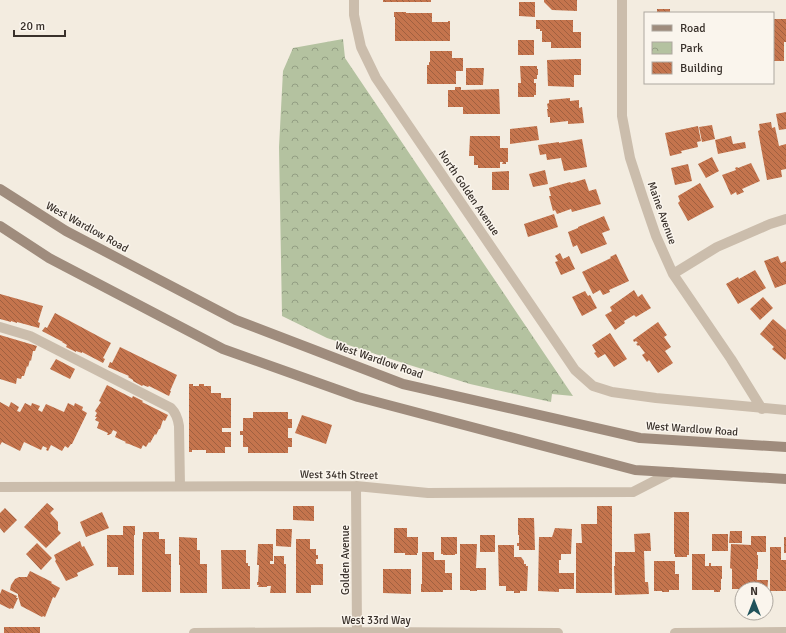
<svg xmlns="http://www.w3.org/2000/svg" width="786" height="633" font-family="Signika,sans-serif">
	<style>
		.park { fill: url(#park-crowns) }
		.building { fill: url(#building-back-hatch) }
		.lines { fill: none; stroke-linecap: round; stroke-linejoin: round }
		.service { stroke: #cbbdac; stroke-width: 10 }
		.minor { stroke: #cbbdac; stroke-width: 10 }
		.secondary { stroke: #9f8c7d; stroke-width: 10 }
		.labels { text-anchor: middle; dominant-baseline: central; stroke-width: 3; stroke-linejoin: round; paint-order: stroke }
		.street-label { font-size: 11px; fill: #39312b; stroke: #faf5ed }
	</style>
	<defs>
		<pattern id="park-crowns" width="20" height="18" patternUnits="userSpaceOnUse"><rect width="20" height="18" fill="#b4c2a0"/><path d="M2 6a3 3 0 1 1 6 0M12 15a3 3 0 1 1 6 0" fill="none" stroke="#939e83"/></pattern>
		<pattern id="building-back-hatch" width="6" height="6" patternUnits="userSpaceOnUse"><rect width="6" height="6" fill="#c4744d"/><path d="M-1 5l2 2M0 0l6 6M5-1l2 2" fill="none" stroke="#a06040"/></pattern>
	</defs>
	<rect width="100%" height="100%" fill="#f3ece0"/>
	<path class="park" d="M343 39 345 58 573 396 552 394 551 402 470 384 400 362 327 338 282 316 279 147 283 71 293 48Z"/>
	<path class="building" d="M383 0H431V2H383Z
		M544 0H577V11L552 10 544 2Z
		M519 2H535V17L519 16Z
		M657 9H670V13H657Z
		M394 12H406V13H432V22H448V21H450V41H395V17H394Z
		M773 19H786V42H784V61H773Z
		M536 20H573V32H581V48H551V42H542V31H540V29H536Z
		M518 40H534V55H518Z
		M430 51H452V58H463V71H456V84H427V65H429V62H430Z
		M575 59H581V75H574V87L548 86 547 60Z
		M520 66H537V69H538V75H537V79H534V83H536V95H534V97H518V83H521Z
		M466 68H484L483 85H466Z
		M455 87H461V90L499 89 500 114H463V107H448V90H455Z
		M570 98V101L579 100V108L582 107 584 123 568 124V121L550 123V117H548L547 109H548L547 104 549 103V100Z
		M786 112V129L779 130 776 114Z
		M771 122 772 128 775 127 779 146 786 144V169L781 170 782 177 767 180 758 131 760 130 759 124Z
		M712 125 715 139 702 142 699 127Z
		M537 126 539 140 510 144V129Z
		M698 126 701 141 697 142 698 147 681 151 682 153 670 156 665 133Z
		M470 136H500V148H508V162H506V164H502L503 162H500V168H478V165H474V156H469Z
		M731 136 733 144 745 142 746 148 718 154 715 140Z
		M582 139 587 167 564 171 561 158 547 160 546 154 540 155 538 145 559 142V143Z
		M712 157 719 171 706 178 698 164Z
		M751 163 760 181 742 189 744 192 737 195 736 192 731 195 722 175 736 170 735 168 737 167 738 168Z
		M688 164 692 181 675 185 671 168Z
		M545 170 548 184 533 187 529 174Z
		M509 171V190H492V172Z
		M585 179 589 191 596 189 601 204 572 212 571 209 557 214 555 210 553 211 549 196H551L549 188 570 182 571 183Z
		M700 183 714 207 688 221 678 203 680 201 678 196Z
		M554 214 558 227 528 237 524 224Z
		M604 216 610 230 602 233 607 244 581 254 577 245 573 247 568 232 578 228V227Z
		M560 253 563 259 569 256 575 269 561 275 555 262 558 261 555 256Z
		M616 254 629 281 609 290 610 292 603 295 600 290 593 294 582 272 611 258 610 257Z
		M778 256 781 263 786 261V284L775 288 764 261Z
		M755 270 766 288 738 304 726 284 738 277 739 279Z
		M634 290 638 297 642 294 651 308 636 317 634 315 624 321 625 323 615 330 605 315 612 311 610 307Z
		M585 291 588 296 590 295 597 308 582 316 572 297Z
		M0 294 43 306 38 322 40 323 39 328 17 322V323L11 321V322L0 319Z
		M763 297 773 308 760 320 750 309Z
		M55 313 111 343 103 358 105 359 103 363 82 352V353L76 351V352L66 347 67 345 62 342H63L42 331 45 327 47 328Z
		M773 319 786 330V358L785 360 772 349 774 347 760 334Z
		M658 322 667 335 664 337 671 347 665 351 673 363 658 373 649 360 647 362 642 355 645 353 639 345 638 346 636 344 638 343 636 341 634 342 633 340Z
		M610 333 627 359 614 367 605 354 598 358 594 353 596 352 592 345Z
		M0 335 37 346 35 351H33L31 361 30 360 28 367 27 366 24 376H22L21 379 17 378 16 384 0 379Z
		M120 347 177 375 170 391H171L169 396 149 386 148 387 143 385 142 386 133 381V380L128 377 129 376 108 367 110 362 112 363Z
		M56 359 75 369 70 379 50 369Z
		M189 384H193V386H199V384H204V386H211V393H221V398H231V428H222V432H231V447H225V453H206V450H192V452H189Z
		M107 385 132 398 133 396 143 401 142 402 168 415 165 421 163 420 160 429H159L156 435 155 434 150 443 149 442 146 447 143 445 141 449 129 444 125 443 126 442 115 437 117 432 113 430 111 434H110L109 435H107L108 433 97 428 99 422 95 420 97 417H95L97 413 95 411 101 402 99 401Z
		M0 402 9 407 11 402 19 407 17 411 20 412 25 403 31 406 32 403 40 406 38 410 42 412 46 404 64 412 68 403 74 406 75 403 83 407 82 410 87 413 72 444H71L68 448 65 446 62 451 51 445 48 451 46 450 47 448 43 446 41 450 24 442 20 451 2 442 0 445Z
		M253 412H288V419H292V428H288V438H292V447H288V453H248V447H243V435H240V431H243V418H253Z
		M302 415 332 425 326 444 295 433Z
		M47 503 54 509 50 513 58 522V530L61 533 46 548 24 527Z
		M293 506H314V521L293 520Z
		M597 506H612V593H576V543H582L581 524H597Z
		M5 508 17 520 4 533 0 528V513Z
		M102 512 109 528 86 537 80 522Z
		M674 512H689V555H687V557H675V554H674Z
		M518 518H534L535 550H519V546H517V543H519V535H518Z
		M123 526H135V535H134V575H118V567H107V535H123Z
		M394 528H407V537H418V553H417V555H405V553H394Z
		M555 528 572 529 571 554H561V560H559V573H574V589H559V592L538 591 539 537H552Z
		M276 529H292L291 547 276 546Z
		M730 531H742V543H729Z
		M143 532H159V539H165V554H171V592H142V539H143Z
		M650 533 651 551H644L645 582H648L649 594 615 595 614 566H615V552H635L634 534Z
		M712 534H728V551H712Z
		M480 535H495V552H480Z
		M751 536H766V552H757V555H758V569H757V580H768L767 594H766V589H732V569L730 568 731 544 751 545Z
		M179 537 197 538V550H200V564H207V593H180V565H179Z
		M441 537H457V554H455V555H443V554H441Z
		M784 537H786V553H784Z
		M296 539H310V549H316V555H318V559H316V564H323V585H311V593H296Z
		M80 541 82 547 84 546 94 565 77 573 78 576 66 581 55 561 56 560 54 555Z
		M37 543 52 558 41 570 26 554Z
		M258 544H273V561H270V564H274V556H284V564H286V593H270L271 586H267V587H258L259 585H257V582H258L259 565H257Z
		M460 544H477L476 568H486V590H477V591H470V590H460Z
		M498 545H514V557H521L524 561V564H526V566H528L527 591H520V593H514V591H506V586H499Z
		M770 547H781V560H786V591H770Z
		M221 550H246V563H248V566H250V589H222Z
		M422 552H434V560H445V573H452V590H443V592H421V584H422Z
		M692 554H705V566H709V563H711V566H722V579H721V590H720V592H714V590H692Z
		M654 561H675V574H679V590H669V592H662V591H654Z
		M383 569H411V594L383 593Z
		M30 571 52 582 51 583 60 588 55 598 53 597 45 617 43 616 42 617 21 606 18 596V594L10 590 11 585 15 579 19 577H27Z
		M2 589 17 596 16 598H18L13 609 11 608 10 609 0 604V594Z
		M4 627H40V633H4Z"/>
	<g class="lines">
		<path class="service" d="M0 327 30 336 171 408C176 413 178 419 179 426L180 486"/>
		<path class="minor" d="M354 0V15L361 47 376 78 575 370 593 386 612 392 656 398 786 410
			M622 0V116L630 158 643 198 656 236 673 274 731 359 762 409
			M673 274 717 247 770 224 786 219
			M356 486 357 633
			M0 487 356 486 428 493 633 492 672 472
			M194 633 357 632 558 633
			M675 633 786 632"/>
		<path class="secondary" d="M0 189 66 231 236 320 403 384 640 438 786 447
			M0 226 49 258 223 349 358 397 635 470 786 479"/>
	</g>
	<g class="labels">
		<g class="street-label">
			<text transform="translate(469 193) rotate(56)">North Golden Avenue</text>
			<text transform="translate(662 213) rotate(70)">Maine Avenue</text>
			<text transform="translate(87 227) rotate(29)">West Wardlow Road</text>
			<text transform="translate(379 360) rotate(19)">West Wardlow Road</text>
			<text transform="translate(692 429) rotate(4)">West Wardlow Road</text>
			<text transform="translate(339 475) rotate(1)">West 34th Street</text>
			<text transform="translate(345 560) rotate(-90)">Golden Avenue</text>
			<text x="376" y="620">West 33rd Way</text>
		</g>
	</g>
	<rect x="644" y="12" width="130" height="72" fill="#faf5ed" stroke="#ada79f"/>
	<rect x="652" y="25" width="20" height="6" fill="#9f8c7d" stroke="#ada79f"/>
	<text x="680" y="32" font-size="12" fill="#39312b">Road</text>
	<rect x="652" y="42" width="20" height="12" fill="url(#park-crowns)" stroke="#ada79f"/>
	<text x="680" y="52" font-size="12" fill="#39312b">Park</text>
	<rect x="652" y="62" width="20" height="12" fill="url(#building-back-hatch)" stroke="#ada79f"/>
	<text x="680" y="72" font-size="12" fill="#39312b">Building</text>
	<g transform="translate(754 601)"><circle r="19" fill="#faf5ed" stroke="#ada79f"/>
	<path d="M0-3L7 15L0 10L-7 15Z" fill="#20525b"/>
	<text y="-6" font-size="11" font-weight="bold" text-anchor="middle" fill="#39312b">N</text>
	</g>
	<path d="M14 30v6h51v-6" fill="none" stroke="#39312b" stroke-width="2"/>
	<text x="20" y="30" font-size="12" fill="#39312b" stroke="#faf5ed" stroke-width="3" paint-order="stroke">20 m</text>
</svg>
